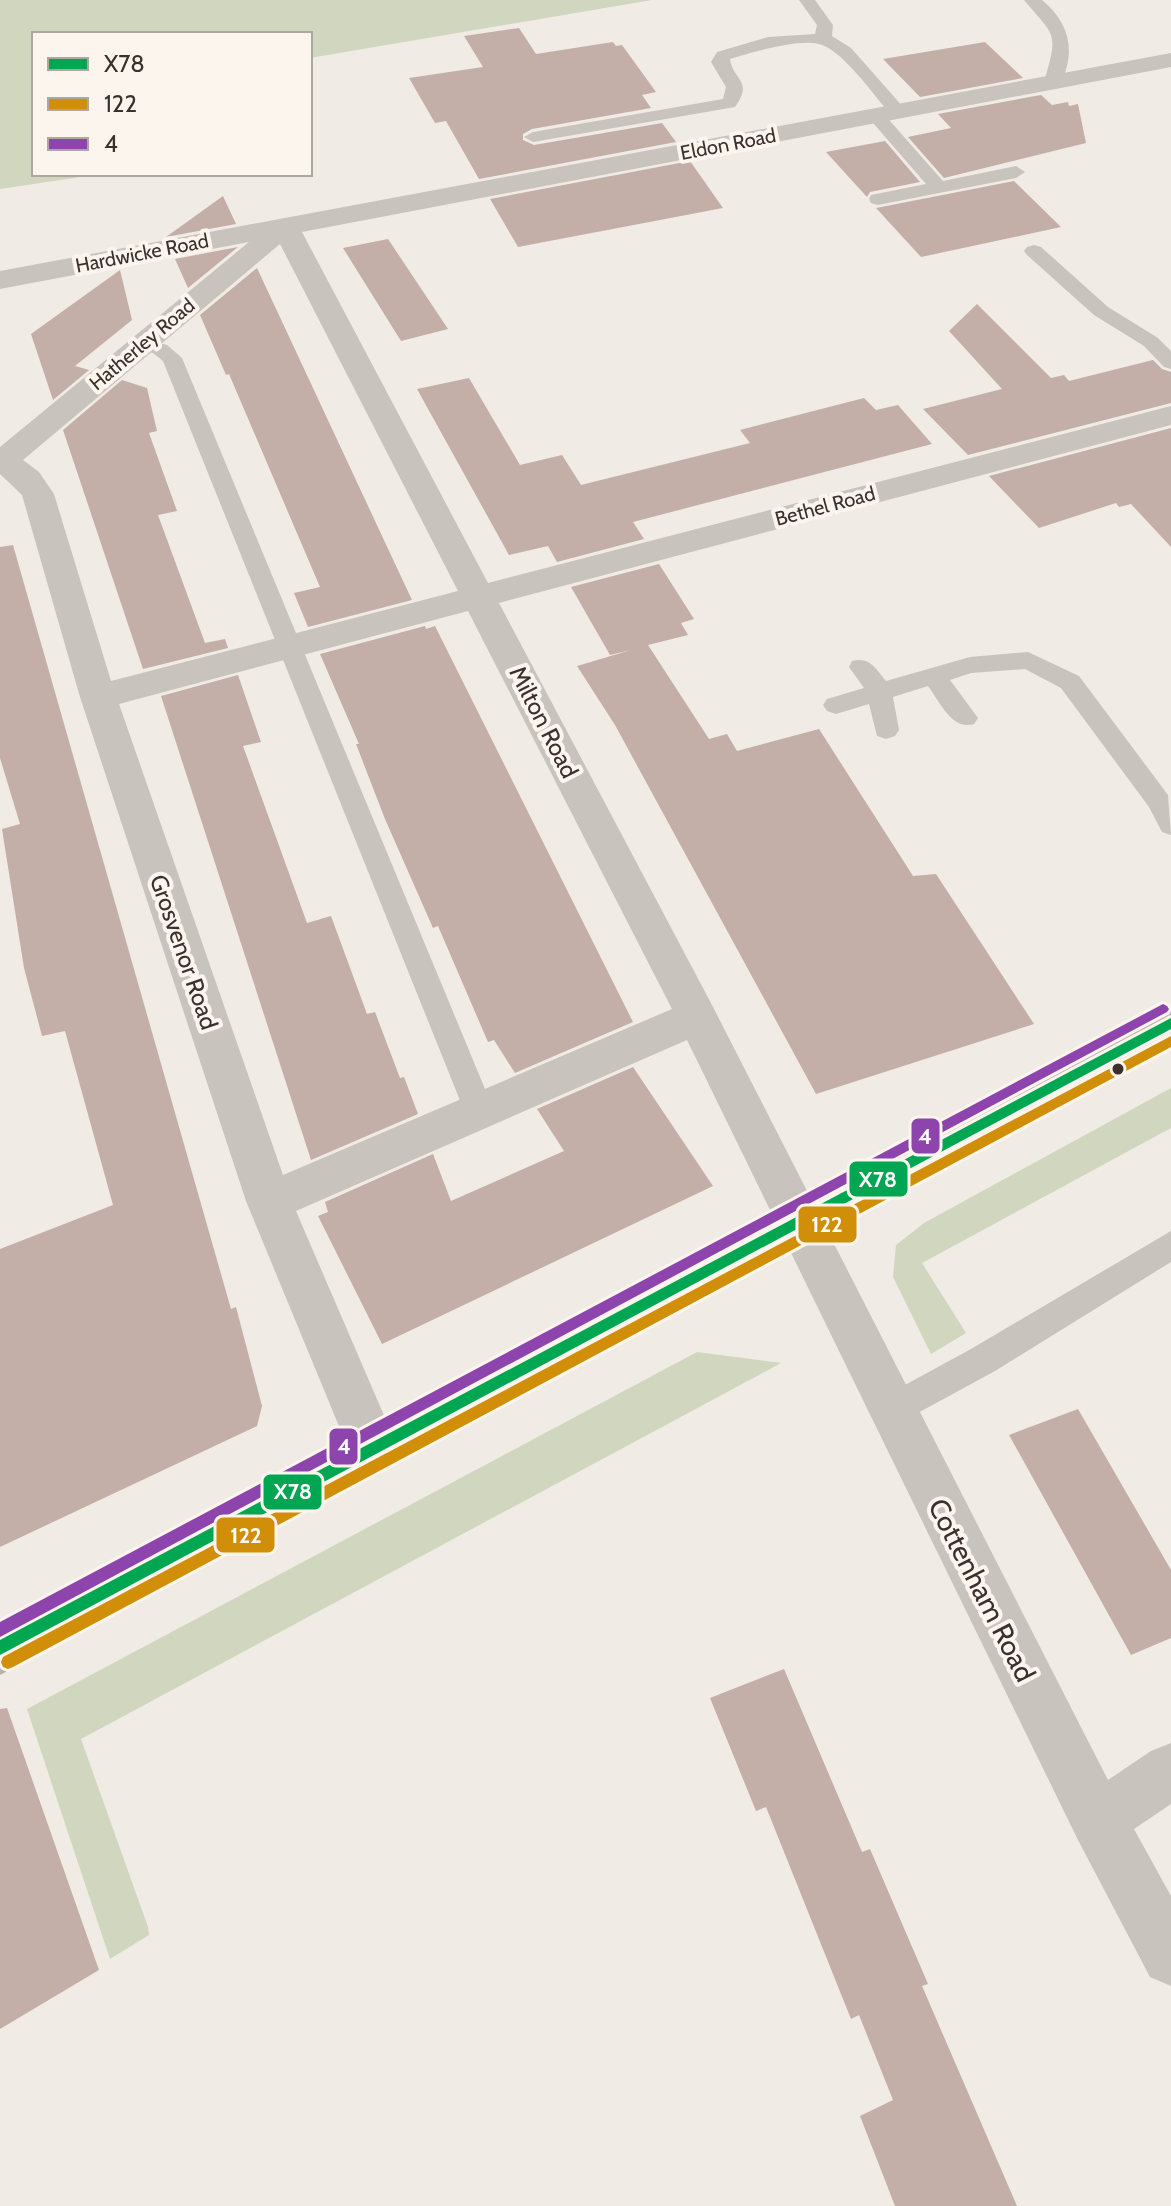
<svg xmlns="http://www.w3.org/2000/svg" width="1171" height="2206" font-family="Cabin,sans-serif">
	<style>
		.green { fill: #d1d6bf }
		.building { fill: #c3afa7 }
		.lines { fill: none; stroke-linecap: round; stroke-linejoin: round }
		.lane { fill: #c9c3be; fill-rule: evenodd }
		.street { fill: #c9c3be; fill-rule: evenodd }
		.primary { fill: #b8b1ad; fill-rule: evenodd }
		.bus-1-casing { stroke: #fbf5ee; stroke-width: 6 }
		.bus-2-casing { stroke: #fbf5ee; stroke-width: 6 }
		.bus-3-casing { stroke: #fbf5ee; stroke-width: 6 }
		.bus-1 { fill: #00a651; fill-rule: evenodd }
		.bus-2 { fill: #d18e09; fill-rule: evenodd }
		.bus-3 { fill: #8e44ad; fill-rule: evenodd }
		.bus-dot { fill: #3b302b; stroke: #fbf5ee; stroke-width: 3 }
		.labels { text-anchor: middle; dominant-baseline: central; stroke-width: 8; stroke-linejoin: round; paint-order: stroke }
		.far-street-label { font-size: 20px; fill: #3b302b; stroke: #fbf5ee }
		.street-label { font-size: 24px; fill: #3b302b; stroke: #fbf5ee }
		.near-street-label { font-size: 28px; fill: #3b302b; stroke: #fbf5ee }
		.line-badge { stroke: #fbf5ee; stroke-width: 3 }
		.badge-label { font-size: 22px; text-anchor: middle; font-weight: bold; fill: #fff }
	</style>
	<rect width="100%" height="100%" fill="#f0ebe5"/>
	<path class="green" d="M0 0H652L310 58V34H34V174H101L0 189Z
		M1171 1088V1128L922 1263 966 1333 931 1354 893 1277 896 1245 924 1223Z
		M697 1352 781 1363 81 1739 148 1927 149 1935 110 1959 27 1709Z"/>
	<path class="building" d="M519 28 536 54 613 42 616 46 622 45 656 92 642 95 651 108 532 129 523 134V140L534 145 662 123 676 142 479 179 446 121 435 123 409 78 483 67 464 36Z
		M985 42 1023 78 920 97 883 59Z
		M1041 95 1052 105 1068 102 1069 106 1078 104 1086 143 944 178 908 137 951 128 938 114Z
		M885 141 920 182 870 192 867 197 826 152Z
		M690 161 723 208 518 247 490 199Z
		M1014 181 1061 227 921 257 876 208Z
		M223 196 236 224 166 237Z
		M388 239 448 329 401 341 343 248Z
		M238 247 188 288 175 259Z
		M257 268 397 568 412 600 308 627 294 593 320 587 229 374 226 375 200 315Z
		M120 270 132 320 75 366 89 370 53 400 31 334Z
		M977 304 1051 378 1064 375 1069 381 1153 360 1162 369 1171 372V403L968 455 923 409 1002 389 949 331Z
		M469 378 520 465 562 455 581 485 750 443 740 430 864 398 876 410 898 405 932 444 633 522 644 539 557 562 548 546 509 555 417 389Z
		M122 380 147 388 157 431 149 433 177 511 158 515 205 643 225 639 228 648 143 669 63 430Z
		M1171 428V547L1131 504 1119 507 1116 503 1039 528 989 476Z
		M13 545 231 1309 236 1307 262 1406 257 1426 0 1547V1249L113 1205 65 1031 42 1036 24 968 2 829 20 824 0 758V547Z
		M659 564 694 619 681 623 688 635 648 645 709 739 727 734 737 751 819 729 913 876 936 874 1034 1024 816 1094 615 725 577 666 631 650 610 655 571 587Z
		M425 626 426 629 435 626 633 1022 515 1073 494 1040 488 1042 438 926 433 928 385 819 356 744H359L320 654Z
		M238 675 261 742 243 746 307 923 331 916 367 1014 375 1012 400 1078 404 1077 418 1114 311 1160 161 696Z
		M633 1067 713 1186 382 1344 318 1216 328 1212 325 1202 433 1154 451 1201 564 1151 537 1109Z
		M1078 1409 1171 1570V1638L1131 1655 1009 1435Z
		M784 1669 862 1852 870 1849 928 1984 922 1986 1017 2206H895L860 2116 893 2100 859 2015 851 2019 766 1807 756 1811 710 1698Z
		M7 1708 99 1970 0 2029V1709Z"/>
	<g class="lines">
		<path class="lane" d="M799 0H815L833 25 832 36 851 48 904 108 907 112 904 116H892C874 96 846 54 822 45 802 37 750 53 730 59 733 81 754 80 735 107L533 142 524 137 533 132 723 99 726 87 711 62 717 52 768 37 815 34 817 25Z
			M1024 0H1042C1070 23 1077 53 1059 86H1047L1044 82C1059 31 1055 37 1024 0Z
			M876 111 882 112 943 181 1016 166 1025 172 1016 178 878 205 871 203 869 199 871 195 926 184 867 116Z
			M1034 245 1041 247 1108 307 1158 338 1171 351V369L1164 367 1144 346 1094 315 1027 255 1024 251 1027 247Z
			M141 338 167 345 182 358 495 1113 491 1122 480 1126 469 1122 465 1113 163 361 153 353 134 348 131 344Z
			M1028 652 1079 676 1168 795 1171 835 1162 832 1149 807 1061 688 1025 669 971 673 950 680 978 718 974 724C952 731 940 702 928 686L893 697 899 730 895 736 886 739 877 736 869 704 836 714 827 711 823 705 827 699 864 688 849 667 852 661C870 656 876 669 886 681L970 657Z
			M1171 1231V1262L995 1371 905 1420 893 1425 881 1420 876 1409 881 1398 971 1349Z"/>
		<path class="street" d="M1171 53V67L302 232 488 583 1171 406V425L499 603 712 1005 1108 1780 1151 1751 1171 1743V1804L1134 1829 1171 1896V1986L1150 1977 1078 1840 687 1040 296 1211 398 1448 391 1465 373 1472 355 1465 246 1201 80 697 22 495 0 474V447L249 242 0 289V271ZM280 244 458 591 111 681 54 494 39 472 23 460ZM468 611 672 1009 283 1175 119 704Z"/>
		<path class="primary" d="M1171 1006V1043L0 1675V1619L1156 1011Z"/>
		<g class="bus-1-casing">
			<path id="bus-1" d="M1171 1018V1029L0 1655V1640Z"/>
		</g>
		<g class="bus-2-casing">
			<path id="bus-2" d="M1171 1036V1047L13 1667 8 1669 3 1667 1 1662 3 1657Z"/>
		</g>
		<g class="bus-3-casing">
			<path id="bus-3" d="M1163 1004 1167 1006 1169 1009 1167 1012 0 1637V1622Z"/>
		</g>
		<use href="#bus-1" class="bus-1"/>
		<use href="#bus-2" class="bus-2"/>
		<use href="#bus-3" class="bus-3"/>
	</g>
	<circle class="bus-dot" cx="1118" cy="1069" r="7"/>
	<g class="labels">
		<g class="far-street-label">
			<text transform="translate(728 144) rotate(-11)">Eldon Road</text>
			<text transform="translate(142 253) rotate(-11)">Hardwicke Road</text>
			<text transform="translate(142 344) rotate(-40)">Hatherley Road</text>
			<text transform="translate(825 506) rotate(-15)">Bethel Road</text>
		</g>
		<g class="street-label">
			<text transform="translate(544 722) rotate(63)">Milton Road</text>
			<text transform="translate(184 952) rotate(71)">Grosvenor Road</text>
		</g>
		<g class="near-street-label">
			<text transform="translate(982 1590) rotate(63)">Cottenham Road</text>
		</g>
	</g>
	<g class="line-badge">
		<rect x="910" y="1117" width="31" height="38" rx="8" fill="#8e44ad"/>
		<rect x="848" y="1160" width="61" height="38" rx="8" fill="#00a651"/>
		<rect x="797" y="1205" width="61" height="39" rx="8" fill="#d18e09"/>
		<rect x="328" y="1427" width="31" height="39" rx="8" fill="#8e44ad"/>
		<rect x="262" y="1473" width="61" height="38" rx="8" fill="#00a651"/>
		<rect x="215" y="1516" width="61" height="38" rx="8" fill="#d18e09"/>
	</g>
	<g class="badge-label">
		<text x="925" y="1144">4</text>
		<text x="878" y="1187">X78</text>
		<text x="827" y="1232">122</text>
		<text x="344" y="1454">4</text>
		<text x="293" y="1499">X78</text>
		<text x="246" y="1543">122</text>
	</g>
	<rect x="32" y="32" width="280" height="144" fill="#fbf5ee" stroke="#aea6a0" stroke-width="2"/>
	<rect x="48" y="58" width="40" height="12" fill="#00a651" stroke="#aea6a0" stroke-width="2"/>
	<text x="104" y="72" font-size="24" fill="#3b302b">X78</text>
	<rect x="48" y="98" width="40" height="12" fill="#d18e09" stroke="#aea6a0" stroke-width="2"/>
	<text x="104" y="112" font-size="24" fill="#3b302b">122</text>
	<rect x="48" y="138" width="40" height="12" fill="#8e44ad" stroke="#aea6a0" stroke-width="2"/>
	<text x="104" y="152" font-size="24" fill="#3b302b">4</text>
</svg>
